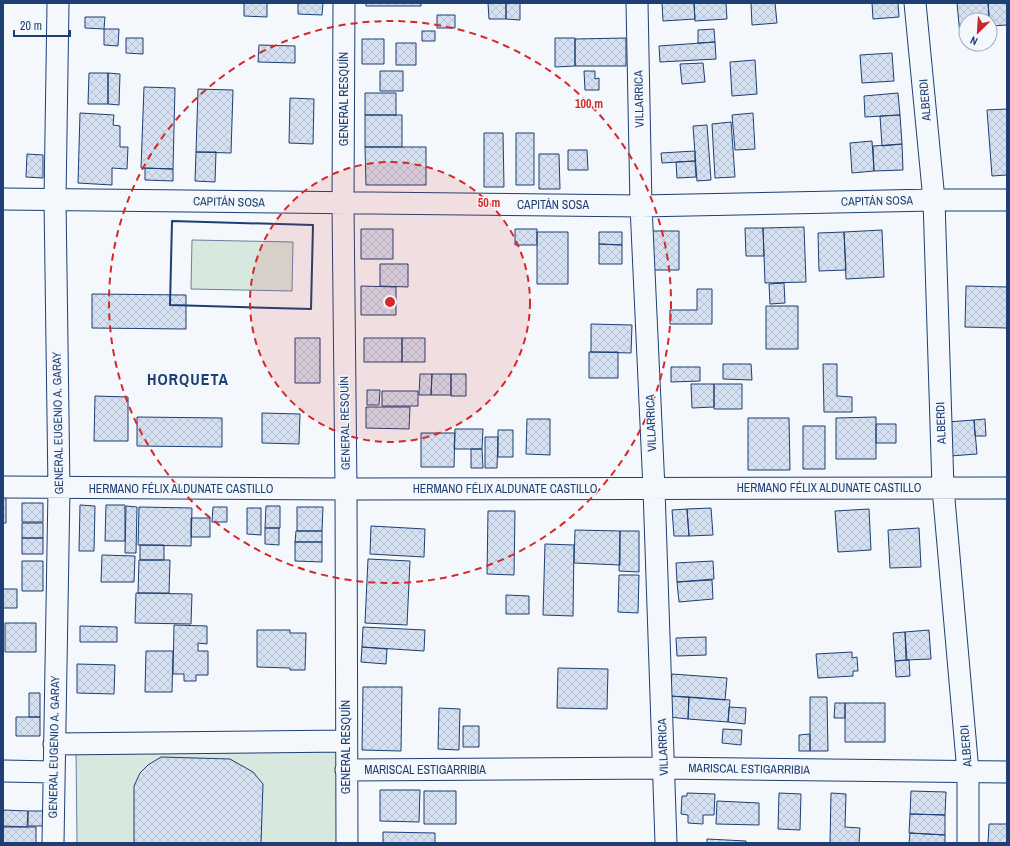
<svg xmlns="http://www.w3.org/2000/svg" width="1010" height="846" font-family="'Archivo Narrow',sans-serif">
	<style>
		.green { fill: #d7e8df; stroke: #687fa3 }
		.building { fill: url(#building-cross-hatch); stroke: #1d3f73 }
		.lines { fill: none; stroke-linecap: round; stroke-linejoin: round }
		.minor-casing { stroke: #1d3f73; stroke-width: 23 }
		.minor { stroke: #f4f7fb; stroke-width: 21 }
		.wall { stroke: #1d3f73; stroke-width: 2 }
		.ring { fill: none; stroke: #d62828; stroke-width: 2; stroke-dasharray: 7 5 }
		.labels { text-anchor: middle; dominant-baseline: central; stroke-width: 3; stroke-linejoin: round; paint-order: stroke }
		.street-label { font-size: 12px; fill: #1d3f73; stroke: #f4f7fb }
		.district-label { font-size: 16px; font-weight: bold; letter-spacing: 1px; fill: #1d3f73; stroke: #f4f7fb }
		.centre { fill: #d62828; stroke: #f4f7fb; stroke-width: 2 }
		.ring-label { font-size: 12px; text-anchor: middle; font-weight: bold; fill: #d62828; stroke: #f4f7fb; stroke-width: 3; stroke-linejoin: round; paint-order: stroke }
	</style>
	<defs>
		<pattern id="building-cross-hatch" width="8" height="8" patternUnits="userSpaceOnUse"><rect width="8" height="8" fill="#d5e0f0"/><path d="M0 0l8 8M0 8l8-8" fill="none" stroke="#b6c1d1"/></pattern>
	</defs>
	<rect width="100%" height="100%" fill="#f4f7fb"/>
	<path class="green" d="M192 240 293 242 292 291 191 289Z
		M76 749H337V843H77Z"/>
	<path class="building" d="M244 3H267V17L244 16Z
		M298 3H323L322 15 298 14Z
		M366 3H421V6H366Z
		M488 3H506V19H489Z
		M506 3H520V20L506 19Z
		M662 3H694L695 19 663 21Z
		M694 3H726L727 19 695 21Z
		M751 3H775L777 23 752 25Z
		M872 3H898L899 17 873 19Z
		M957 3H988L989 20H966V35H960Z
		M988 3H1007V25L990 26Z
		M437 15H455V28H437Z
		M85 17H105L104 29 85 28Z
		M104 29H119L118 46 104 45Z
		M714 29 715 42 698 43V30Z
		M422 31H435V41H422Z
		M126 38H143V54L126 53Z
		M555 38H575V66L555 67Z
		M626 38V66H575V39Z
		M362 39H384V64H362Z
		M715 42 716 59 660 62 659 46Z
		M396 43H416V65H396Z
		M259 45 295 46V63L258 62Z
		M892 53 894 81 862 83 860 55Z
		M755 60 757 94 732 96 730 62Z
		M703 63 705 82 682 84 680 64Z
		M380 71H403V91H380Z
		M584 71H595V79L599 78V90H585Z
		M89 73H108V104H88Z
		M108 73 120 74 119 105 108 104Z
		M144 87 175 88 173 169 141 168Z
		M198 89 233 90 231 153 196 152Z
		M365 93H396V115H365Z
		M898 93 900 115 865 117 864 96Z
		M290 98 314 99 313 144 289 143Z
		M1007 109V175L992 176 987 110Z
		M80 113 114 115 113 125 120 126V147H128L127 169 112 168V185L78 183Z
		M753 113 755 149 735 150 732 115Z
		M365 115H402V147H365Z
		M900 115 902 144 882 146 880 116Z
		M731 122 735 177 715 178 712 124Z
		M707 125 711 180 697 181 693 126Z
		M484 133H503L504 187H484Z
		M516 133H534V185H516Z
		M872 141 874 171 852 173 850 143Z
		M902 144 903 170 874 171 873 146Z
		M365 147H426V185H366Z
		M568 150H587L588 170H568Z
		M695 151V161L662 163 661 153Z
		M196 152H216L215 182 195 181Z
		M27 154 43 155V178L26 177Z
		M539 154H559L560 189H539Z
		M695 161 696 177 677 178 676 162Z
		M145 168 173 169V181L145 180Z
		M804 227 806 282 765 283 763 228Z
		M745 228H763L764 256H746Z
		M361 229H393V259H361Z
		M515 229H537V245H515Z
		M882 230 884 277 846 279 844 232Z
		M651 231H679V270H651Z
		M537 232H568V284H537Z
		M599 232H622V245L599 244Z
		M844 232 846 270 819 271 818 233Z
		M599 244 622 245V264H599Z
		M380 264H408V287L380 286Z
		M784 283 785 303 770 304 769 284Z
		M361 286 396 287V315H361Z
		M966 286 1007 287V328L965 327Z
		M697 289H712V324H670V310H697Z
		M92 294 186 295V329L92 328Z
		M766 306H798V349H766Z
		M591 324 632 325 631 353 591 352Z
		M295 338H320V383H295Z
		M364 338H402V362H364Z
		M402 338H425V362H402Z
		M589 352H618V378H589Z
		M723 364H751L752 380 723 379Z
		M823 364H837V396L852 397V412H824Z
		M671 367H700V381L671 382Z
		M420 374H432L431 395H419Z
		M432 374H451V395H431Z
		M451 374H466V396H451Z
		M691 384H714V407L692 408Z
		M714 384H742V409H714Z
		M367 390H380L379 405H367Z
		M382 391H418V406H382Z
		M95 396 128 397V441H94Z
		M366 407H410L409 429 366 428Z
		M262 413 300 414 299 444 262 443Z
		M137 417 222 418V447L137 446Z
		M876 417V459H836V418Z
		M748 418H789L790 470H748Z
		M527 419H550V455L526 454Z
		M985 419 986 436H975L974 420Z
		M974 420 977 454 950 456 947 422Z
		M876 424H896V443H876Z
		M803 426H825V469H803Z
		M455 429H483L482 449H454Z
		M498 430H513V457H498Z
		M421 433H455L454 467H421Z
		M485 437H498L497 468H485Z
		M471 449H482L483 468H471Z
		M3 497H6V523H3Z
		M22 503H43V522H22Z
		M80 505 95 506 94 551H79Z
		M106 505H125V541H105Z
		M126 506 137 507 136 553H125Z
		M266 506H280V528H265Z
		M139 507 192 508 191 546 138 545Z
		M213 507H227V522H212Z
		M297 507H323L322 531H297Z
		M247 508H261V535L247 534Z
		M711 508 713 535 689 536 687 509Z
		M687 509 689 536H674L672 510Z
		M869 509 871 550 838 552 835 511Z
		M488 511H515L514 575 487 574Z
		M191 518H210V537H191Z
		M22 523H43V538H22Z
		M371 526 425 529 424 557 370 554Z
		M265 528H279V545L265 544Z
		M919 528 921 567 890 568 888 530Z
		M575 530 620 531V565L574 563Z
		M296 531H322V542H295Z
		M620 531H639V572L619 571Z
		M22 538H43V554H22Z
		M295 542H322V562L295 561Z
		M545 544 574 545 573 616 543 615Z
		M140 545H164V560H140Z
		M102 555 135 556 134 582H101Z
		M368 559 410 561 407 625 365 623Z
		M139 560H170L169 593H138Z
		M22 561H43V591H22Z
		M713 561 714 579 677 582 676 563Z
		M619 575H639L638 613 618 612Z
		M712 580 713 599 679 602 677 582Z
		M3 589H17V608H3Z
		M136 593 192 594 191 624 135 623Z
		M506 595 529 596V614H506Z
		M5 623H36V652H5Z
		M174 625 207 626V644L198 643V651H208V675H196V681H184V674H173Z
		M80 626 117 627V642H80Z
		M363 627 425 630 424 651 362 647Z
		M257 630H290V633H306L305 670H290V668L257 667Z
		M929 630 931 659 906 660 905 632Z
		M905 632 907 660 895 661 893 633Z
		M706 637V655L677 656 676 638Z
		M362 647 387 649 386 664 361 662Z
		M146 651H173L172 692H145Z
		M852 652V658L857 657 858 671H853V676L818 678 816 654Z
		M907 660H909L910 676 896 677 895 661Z
		M77 664 115 665 114 694 77 693Z
		M558 668 608 669 607 709 557 708Z
		M672 674 727 678 725 700 670 696Z
		M363 687H402L401 751 362 750Z
		M29 693H40V717H29Z
		M670 696 689 697 688 719 669 717Z
		M689 697 730 700 728 722 688 719Z
		M810 697H827L828 751H810Z
		M835 703H845V718H834Z
		M845 703H885V742H845Z
		M729 707 746 708 745 724 728 722Z
		M439 708 460 709 459 750 438 749Z
		M16 717H40V736H16Z
		M463 726H479V747H463Z
		M723 729 742 730 741 745 722 743Z
		M810 734V751H799V735Z
		M161 757 230 759 253 772 263 784 261 843H134V786L140 773 148 765Z
		M380 790H420L419 822 380 821Z
		M424 791H456V824H424Z
		M911 791 946 792 945 815 910 814Z
		M687 793 715 794 714 815H703V824L688 823V815L681 814 682 796H687Z
		M779 793 801 794 800 830 778 829Z
		M831 793 846 794 845 827 860 828 859 843H830Z
		M717 801 759 803V825L716 824Z
		M3 810 28 811 27 827 3 826Z
		M28 811H43V826H28Z
		M910 814 945 815V835L909 833Z
		M989 824H1007V843H988Z
		M3 827H36V843H3Z
		M383 832 435 833V843H383Z
		M910 833 945 835V843H909Z
		M707 839 746 841V843H707Z"/>
	<g class="lines">
		<g class="minor-casing">
			<path id="minor" d="M344 3 343 204 346 489 347 843
				M637 3 641 206 654 489 666 843
				M915 3 934 200 943 488 968 772V843
				M3 199 641 206 934 200H1007
				M3 487 346 489 1007 488
				M54 744 346 741
				M346 770 663 768 1007 772
				M3 771 54 772
				M53 843 59 489 55 199 58 3"/>
		</g>
		<use href="#minor" class="minor"/>
		<path class="wall" d="M172 221 313 225 311 309 170 305Z"/>
	</g>
	<circle cx="390" cy="302" r="140" fill="#d62828" fill-opacity=".12"/>
	<g class="ring">
		<circle cx="390" cy="302" r="140"/>
		<circle cx="390" cy="302" r="281"/>
	</g>
	<g class="labels">
		<g class="street-label">
			<text transform="translate(344 99) rotate(-90)">GENERAL RESQUÍN</text>
			<text transform="translate(639 99) rotate(-91)">VILLARRICA</text>
			<text transform="translate(925 100) rotate(-95)">ALBERDI</text>
			<text transform="translate(877 201) rotate(-1)">CAPITÁN SOSA</text>
			<text transform="translate(229 202) rotate(1)">CAPITÁN SOSA</text>
			<text x="553" y="205">CAPITÁN SOSA</text>
			<text transform="translate(58 423) rotate(-91)">GENERAL EUGENIO A. GARAY</text>
			<text transform="translate(345 423) rotate(-91)">GENERAL RESQUÍN</text>
			<text transform="translate(651 423) rotate(-92)">VILLARRICA</text>
			<text transform="translate(941 423) rotate(-92)">ALBERDI</text>
			<text x="829" y="488">HERMANO FÉLIX ALDUNATE CASTILLO</text>
			<text x="181" y="489">HERMANO FÉLIX ALDUNATE CASTILLO</text>
			<text x="505" y="489">HERMANO FÉLIX ALDUNATE CASTILLO</text>
			<text transform="translate(966 746) rotate(-95)">ALBERDI</text>
			<text transform="translate(54 747) rotate(-89)">GENERAL EUGENIO A. GARAY</text>
			<text transform="translate(346 747) rotate(-90)">GENERAL RESQUÍN</text>
			<text transform="translate(663 747) rotate(-92)">VILLARRICA</text>
			<text transform="translate(749 769) rotate(1)">MARISCAL ESTIGARRIBIA</text>
			<text x="425" y="770">MARISCAL ESTIGARRIBIA</text>
		</g>
		<g class="district-label">
			<text x="188" y="379">HORQUETA</text>
		</g>
	</g>
	<circle cx="390" cy="302" r="6" class="centre"/>
	<g class="ring-label">
		<text x="589" y="108">100 m</text>
		<text x="489" y="207">50 m</text>
	</g>
	<rect width="1010" height="846" fill="none" stroke="#1d3f73" stroke-width="8"/>
	<g transform="translate(978 32) rotate(205)"><circle r="19" fill="#f4f7fb" stroke="#9eadc5"/>
	<path d="M0-3L7 15L0 10L-7 15Z" fill="#c62828"/>
	<text y="-6" font-size="11" font-weight="bold" text-anchor="middle" fill="#1d3f73">N</text>
	</g>
	<path d="M14 30v6h56v-6" fill="none" stroke="#1d3f73" stroke-width="2"/>
	<text x="20" y="30" font-size="12" fill="#1d3f73" stroke="#f4f7fb" stroke-width="3" paint-order="stroke">20 m</text>
</svg>
